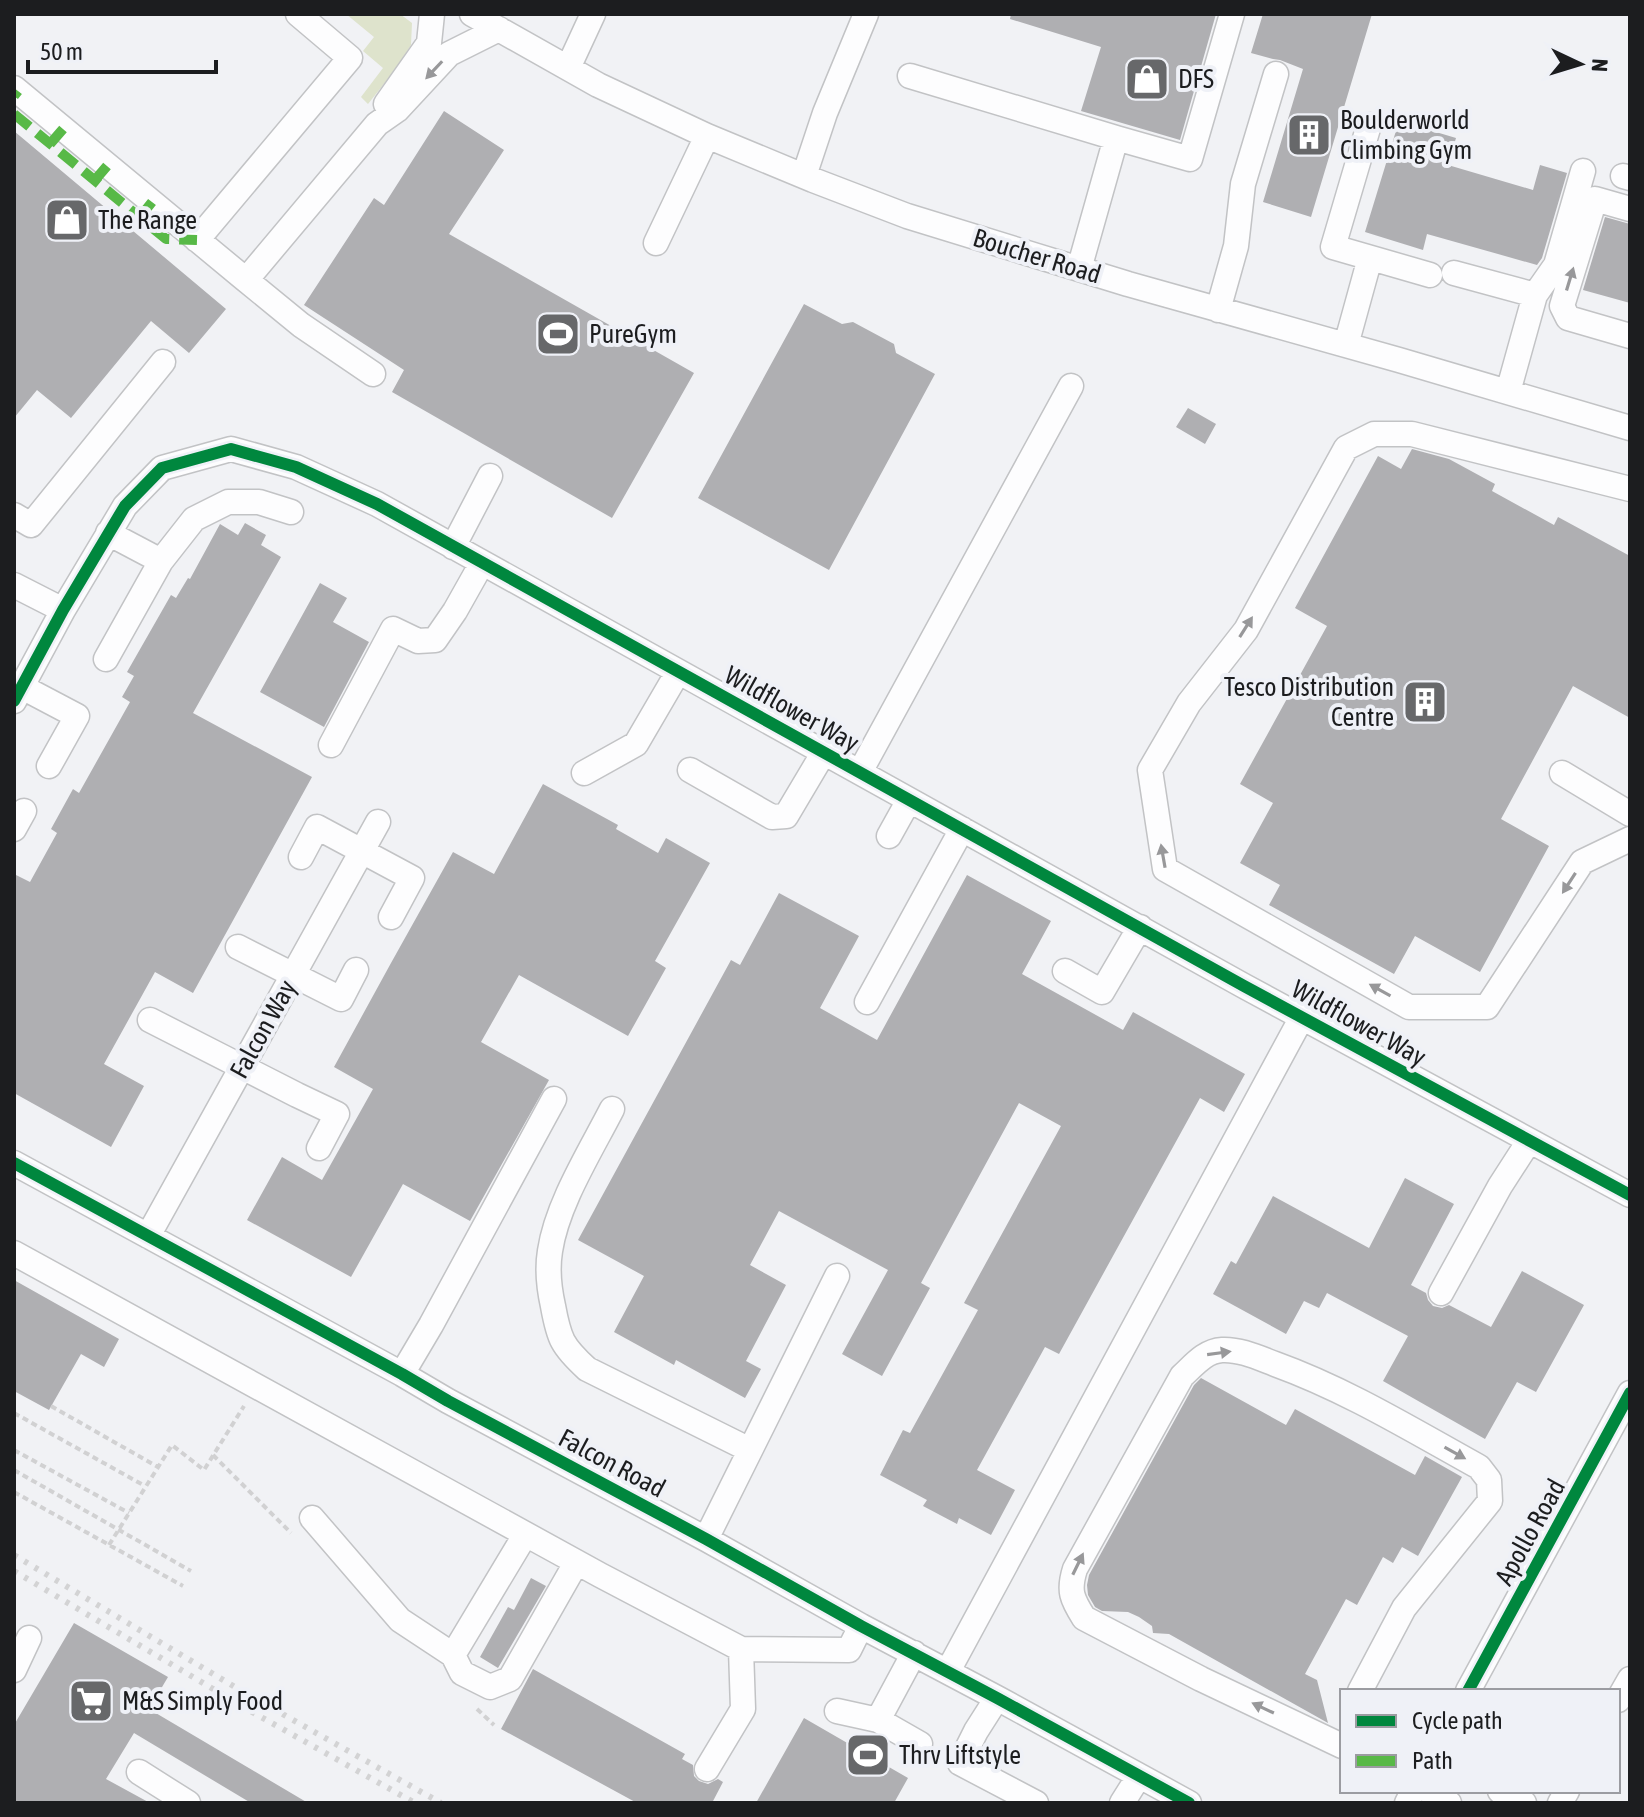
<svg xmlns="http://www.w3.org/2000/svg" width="1644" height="1817" font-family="'Asap Condensed',sans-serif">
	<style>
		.green { fill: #dee3cc }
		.building { fill: #afafb2 }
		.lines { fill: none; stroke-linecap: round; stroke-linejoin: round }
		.minor-casing { stroke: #c2c3c5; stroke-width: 27 }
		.path { stroke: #d1d1d2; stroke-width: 4; stroke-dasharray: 6 4; stroke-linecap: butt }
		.minor { stroke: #fdfdfe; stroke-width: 24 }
		.rail { stroke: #d3d3d4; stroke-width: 6; stroke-dasharray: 4 8; stroke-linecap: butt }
		.quiet { stroke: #58b947; stroke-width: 10; stroke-dasharray: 20 10; stroke-linecap: butt }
		.cycleway-casing { stroke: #eff1f7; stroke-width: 17 }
		.cycleway { stroke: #00873e; stroke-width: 12 }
		.oneway { fill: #98989a }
		.labels { text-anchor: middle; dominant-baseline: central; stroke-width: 8; stroke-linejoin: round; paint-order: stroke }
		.poi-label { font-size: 26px; fill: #1c1d1f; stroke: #eff1f7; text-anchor: start }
		.street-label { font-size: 26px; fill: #1c1d1f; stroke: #eff1f7 }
	</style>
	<rect width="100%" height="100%" fill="#f1f2f5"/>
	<path class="green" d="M346 14H400L412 23 411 45 395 70 368 104 361 97 383 68 363 51 374 37Z"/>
	<path class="building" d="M1011 14H1216L1180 140 1081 111 1101 47 1010 19Z
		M1263 14H1372L1311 217 1263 202 1303 69 1280 60 1273 59 1251 53Z
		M444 111 504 150 449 234 694 373 612 518 392 392 404 370 304 305 374 198 384 205Z
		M1399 121 1456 138 1448 165 1533 190 1540 165 1567 173 1542 258 1537 265 1427 234 1423 250 1365 232Z
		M14 131 226 309 189 353 151 321 71 418 37 390 14 418Z
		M1605 217 1630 224V303L1583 290Z
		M804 304 842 324 853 322 894 344 896 353 935 374 829 570 698 498Z
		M1188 408 1216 424 1205 444 1176 427Z
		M1412 449 1449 459 1495 484 1492 491 1554 525 1558 517 1630 556V718L1573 686 1501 819 1549 846 1480 972 1415 936 1394 974 1269 905 1280 885 1240 863 1273 803 1240 784 1327 626 1295 608 1378 456 1401 469Z
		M245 523 266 535 261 545 281 557 193 713 312 777 193 993 155 972 104 1064 144 1086 111 1147 14 1093V874L30 882 57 833 51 829 73 789 79 793 130 702 122 697 134 676 127 672 171 595 176 598 188 578 190 579 220 524 238 535Z
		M320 583 347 598 333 622 369 642 324 727 260 692Z
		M543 784 618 825 616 829 658 853 666 838 710 863 655 961 666 968 628 1036 519 975 481 1042 549 1080 470 1221 403 1184 351 1277 247 1220 282 1157 322 1180 373 1089 334 1067 391 963 453 852 494 874Z
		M967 875 1051 921 1022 974 1123 1030 1133 1012 1245 1074 1224 1112 1200 1098 1059 1354 1045 1347 977 1470 1015 1490 991 1535 959 1518 957 1524 923 1506 927 1500 880 1475 903 1430 910 1433 978 1310 964 1303 1061 1126 1019 1103 921 1283 930 1288 882 1376 842 1354 888 1270 779 1211 750 1265 786 1285 746 1361 761 1369 745 1398 676 1360 674 1365 614 1332 644 1276 578 1240 731 960 740 965 779 893 859 936 820 1008 877 1040Z
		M1405 1178 1454 1204 1411 1285 1426 1293 1428 1300 1433 1306 1442 1308 1449 1305 1491 1327 1522 1271 1584 1305 1536 1392 1517 1382 1485 1439 1383 1381 1408 1336 1327 1293 1319 1308 1304 1301 1286 1334 1213 1294 1231 1261 1236 1264 1273 1196 1369 1248Z
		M14 1280 119 1339 104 1367 81 1354 49 1410 14 1391Z
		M1201 1378 1286 1425 1295 1409 1415 1475 1425 1456 1462 1477 1418 1556 1402 1547 1393 1563 1383 1557 1357 1605 1346 1599 1305 1674 1317 1680 1328 1723 1169 1634 1153 1633 1152 1626 1139 1617 1128 1612 1102 1611 1095 1607 1088 1595 1087 1585 1089 1575 1194 1385Z
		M531 1578 546 1586 498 1668 480 1657 508 1607 514 1610Z
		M74 1623 168 1677 149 1709 308 1803H251L134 1733 106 1779 150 1803H14V1725Z
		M533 1669 685 1754 682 1759 693 1765 694 1776 699 1781 708 1784 718 1779 723 1782 712 1803H637L501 1729Z
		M804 1718 908 1778 894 1803H756Z"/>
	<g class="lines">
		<g class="minor-casing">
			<path id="minor" d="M472 14 598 85 707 136 813 180 907 216 1128 284 1399 360 1630 428
				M568 68 593 14
				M910 76 1116 138 1079 269
				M14 88 246 280 377 124 397 110 449 54 499 29
				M386 104 429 43 432 14
				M1369 125 1333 247 1430 275
				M1116 138 1190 159 1232 14
				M804 176 825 113 866 14
				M1623 176 1630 178
				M1630 209 1595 199 1562 306 1568 318 1630 336
				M197 240 350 58 298 14
				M656 243 707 136
				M1454 273 1535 295 1508 392
				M246 280 301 325 373 374
				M1535 295 1556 265 1583 171
				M1218 310 1236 246 1243 184 1276 74
				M1346 345 1370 258
				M1630 489 1412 434H1374L1346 448 1246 630 1189 703 1150 770 1165 869 1409 1007H1487L1582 862 1630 839
				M14 515 31 525 163 362
				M108 533 161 561
				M453 547 490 476
				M14 585 63 610
				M106 659 161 561 194 519 228 502H259L291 512
				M22 687 77 716 49 766
				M14 701 63 610 125 506 162 468 231 449 296 467 377 504 1244 986 1630 1195
				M331 745 393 629 418 641 435 640 455 611 482 563
				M690 770 772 817 786 816 824 752
				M860 772 1071 386
				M584 773 636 744 678 672
				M1562 773 1630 814
				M14 829 24 811
				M889 836 909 800
				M301 857 317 827 412 878 391 917
				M238 947 341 999 356 970
				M1065 971 1102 992 1140 927
				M867 1002 962 829
				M150 1020 297 1095 337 1114 319 1148
				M612 1109C590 1152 557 1204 550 1251 547 1269 549 1288 553 1306 559 1339 562 1346 587 1369L750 1450
				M14 1163 402 1374 448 1401 706 1539 861 1626 997 1698 1189 1803
				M148 1236 378 822
				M14 1253 600 1575 741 1649 849 1650 861 1626
				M1441 1293 1500 1186 1529 1141
				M402 1374 431 1325 554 1099
				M312 1518 400 1620 453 1655
				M525 1535 453 1655 462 1673 490 1687 510 1679 576 1563
				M706 1539 837 1276
				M14 1670 29 1638
				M948 1671 1302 1017
				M1468 1691 1630 1393
				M997 1698 976 1731 960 1763 1036 1803
				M1618 1700 1630 1679
				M837 1711 878 1720 920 1744
				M878 1720 914 1653
				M1342 1746 1201 1679 1084 1618C1072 1599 1068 1591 1075 1569L1182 1376C1194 1365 1205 1351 1222 1350 1240 1349 1259 1358 1275 1364 1347 1390 1412 1430 1479 1467L1489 1480 1490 1501 1404 1608 1360 1691
				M707 1769 743 1709 741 1649
				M139 1772 188 1803
				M1429 1791 1449 1803
				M1500 1791 1524 1803
				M1122 1803 1139 1776
				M1407 1803 1413 1791
				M1560 1803 1567 1791"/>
		</g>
		<path class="path" d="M51 1406 158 1467
			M14 1413 145 1486
			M14 1450 129 1513
			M213 1455 291 1533
			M14 1470 191 1571
			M14 1492 183 1586
			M109 1545 172 1445 204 1470 244 1406
			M477 1709 494 1725"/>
		<use href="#minor" class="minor"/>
		<path class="rail" d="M14 1555 245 1693 441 1803
			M14 1571 252 1712 415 1803"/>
		<path class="quiet" d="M14 96 18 91
			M14 114 166 239 197 240
			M50 144 63 129
			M95 180 107 166
			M140 217 152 202"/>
		<g class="cycleway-casing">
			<path id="cycleway" d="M14 701 63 610 125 506 162 468 231 449 296 467 377 504 1244 986 1630 1195
				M14 1163 402 1374 448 1401 706 1539 861 1626 997 1698 1189 1803
				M1468 1691 1630 1393"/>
		</g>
		<use href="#cycleway" class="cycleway"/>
	</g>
	<defs><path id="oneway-solid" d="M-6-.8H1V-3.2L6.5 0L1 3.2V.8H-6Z" transform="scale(2)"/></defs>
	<g class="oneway">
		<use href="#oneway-solid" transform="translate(434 70) rotate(133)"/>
		<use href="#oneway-solid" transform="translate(1570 279) rotate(-73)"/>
		<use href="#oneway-solid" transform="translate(1246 627) rotate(-58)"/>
		<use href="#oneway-solid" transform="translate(1163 856) rotate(-100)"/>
		<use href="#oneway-solid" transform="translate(1569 883) rotate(123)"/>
		<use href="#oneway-solid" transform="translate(1380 990) rotate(-151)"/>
		<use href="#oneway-solid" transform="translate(1219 1353) rotate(-8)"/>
		<use href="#oneway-solid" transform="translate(1455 1453) rotate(29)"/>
		<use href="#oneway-solid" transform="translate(1078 1564) rotate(-64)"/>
		<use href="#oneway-solid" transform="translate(1263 1708) rotate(-155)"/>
	</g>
	<defs>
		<g id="shop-square" transform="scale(2.3)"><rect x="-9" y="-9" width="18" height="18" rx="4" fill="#67686a" stroke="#eff1f7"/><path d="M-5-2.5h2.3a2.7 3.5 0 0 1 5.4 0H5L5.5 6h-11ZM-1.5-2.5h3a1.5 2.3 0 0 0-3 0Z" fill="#fff"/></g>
		<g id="building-square" transform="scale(2.3)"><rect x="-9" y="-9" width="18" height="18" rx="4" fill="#67686a" stroke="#eff1f7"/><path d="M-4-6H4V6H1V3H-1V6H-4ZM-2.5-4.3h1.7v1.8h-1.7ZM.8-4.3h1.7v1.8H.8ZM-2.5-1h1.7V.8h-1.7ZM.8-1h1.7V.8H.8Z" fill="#fff"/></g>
		<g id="stadium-square" transform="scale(2.3)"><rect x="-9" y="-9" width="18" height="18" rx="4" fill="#67686a" stroke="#eff1f7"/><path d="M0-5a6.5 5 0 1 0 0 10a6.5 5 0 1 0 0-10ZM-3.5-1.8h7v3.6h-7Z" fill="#fff"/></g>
		<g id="supermarket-square" transform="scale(2.3)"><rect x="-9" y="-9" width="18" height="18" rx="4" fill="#67686a" stroke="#eff1f7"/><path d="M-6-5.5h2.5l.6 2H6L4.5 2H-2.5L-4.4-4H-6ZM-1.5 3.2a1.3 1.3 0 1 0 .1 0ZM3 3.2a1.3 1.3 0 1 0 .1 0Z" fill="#fff"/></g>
	</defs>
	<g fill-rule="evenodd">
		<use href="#shop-square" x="1147" y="79"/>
		<use href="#building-square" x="1309" y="135"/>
		<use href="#shop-square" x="67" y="220"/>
		<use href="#stadium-square" x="558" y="334"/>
		<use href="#building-square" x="1425" y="702"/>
		<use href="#supermarket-square" x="91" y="1701"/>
		<use href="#stadium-square" x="868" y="1755"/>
	</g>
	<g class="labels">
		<g class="poi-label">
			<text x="1178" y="79">DFS</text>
			<text x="1340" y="120">Boulderworld<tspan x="1340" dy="30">Climbing Gym</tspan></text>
			<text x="98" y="220">The Range</text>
			<text x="589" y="334">PureGym</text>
			<text x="1394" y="687" text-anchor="end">Tesco Distribution<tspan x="1394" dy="30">Centre</tspan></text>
			<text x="122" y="1701">M&amp;S Simply Food</text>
			<text x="899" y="1755">Thrv Liftstyle</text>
		</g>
		<g class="street-label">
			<text transform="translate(1037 256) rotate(17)">Boucher Road</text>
			<text transform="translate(792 709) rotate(29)">Wildflower Way</text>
			<text transform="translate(1359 1023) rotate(29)">Wildflower Way</text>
			<text transform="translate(263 1029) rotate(-61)">Falcon Way</text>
			<text transform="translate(612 1463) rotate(28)">Falcon Road</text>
			<text transform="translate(1530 1532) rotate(-61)">Apollo Road</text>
		</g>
	</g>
	<rect width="1644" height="1817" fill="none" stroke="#1c1d1f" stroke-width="32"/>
	<rect x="1340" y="1689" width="280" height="104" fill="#eff1f7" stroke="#9b9ca1" stroke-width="2"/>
	<rect x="1356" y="1715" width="40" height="12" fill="#00873e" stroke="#9b9ca1" stroke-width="2"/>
	<text x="1412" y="1729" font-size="24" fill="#1c1d1f">Cycle path</text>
	<rect x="1356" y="1755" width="40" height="12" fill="#58b947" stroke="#9b9ca1" stroke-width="2"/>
	<text x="1412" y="1769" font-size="24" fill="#1c1d1f">Path</text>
	<g transform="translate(1580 64) rotate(94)" stroke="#eff1f7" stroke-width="6" paint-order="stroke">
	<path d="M0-6L14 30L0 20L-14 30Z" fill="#1c1d1f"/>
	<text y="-12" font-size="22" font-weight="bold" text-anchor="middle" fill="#1c1d1f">N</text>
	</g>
	<path d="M28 60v12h188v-12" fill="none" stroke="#1c1d1f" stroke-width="4"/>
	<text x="40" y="60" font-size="24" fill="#1c1d1f" stroke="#eff1f7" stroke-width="6" paint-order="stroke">50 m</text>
</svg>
